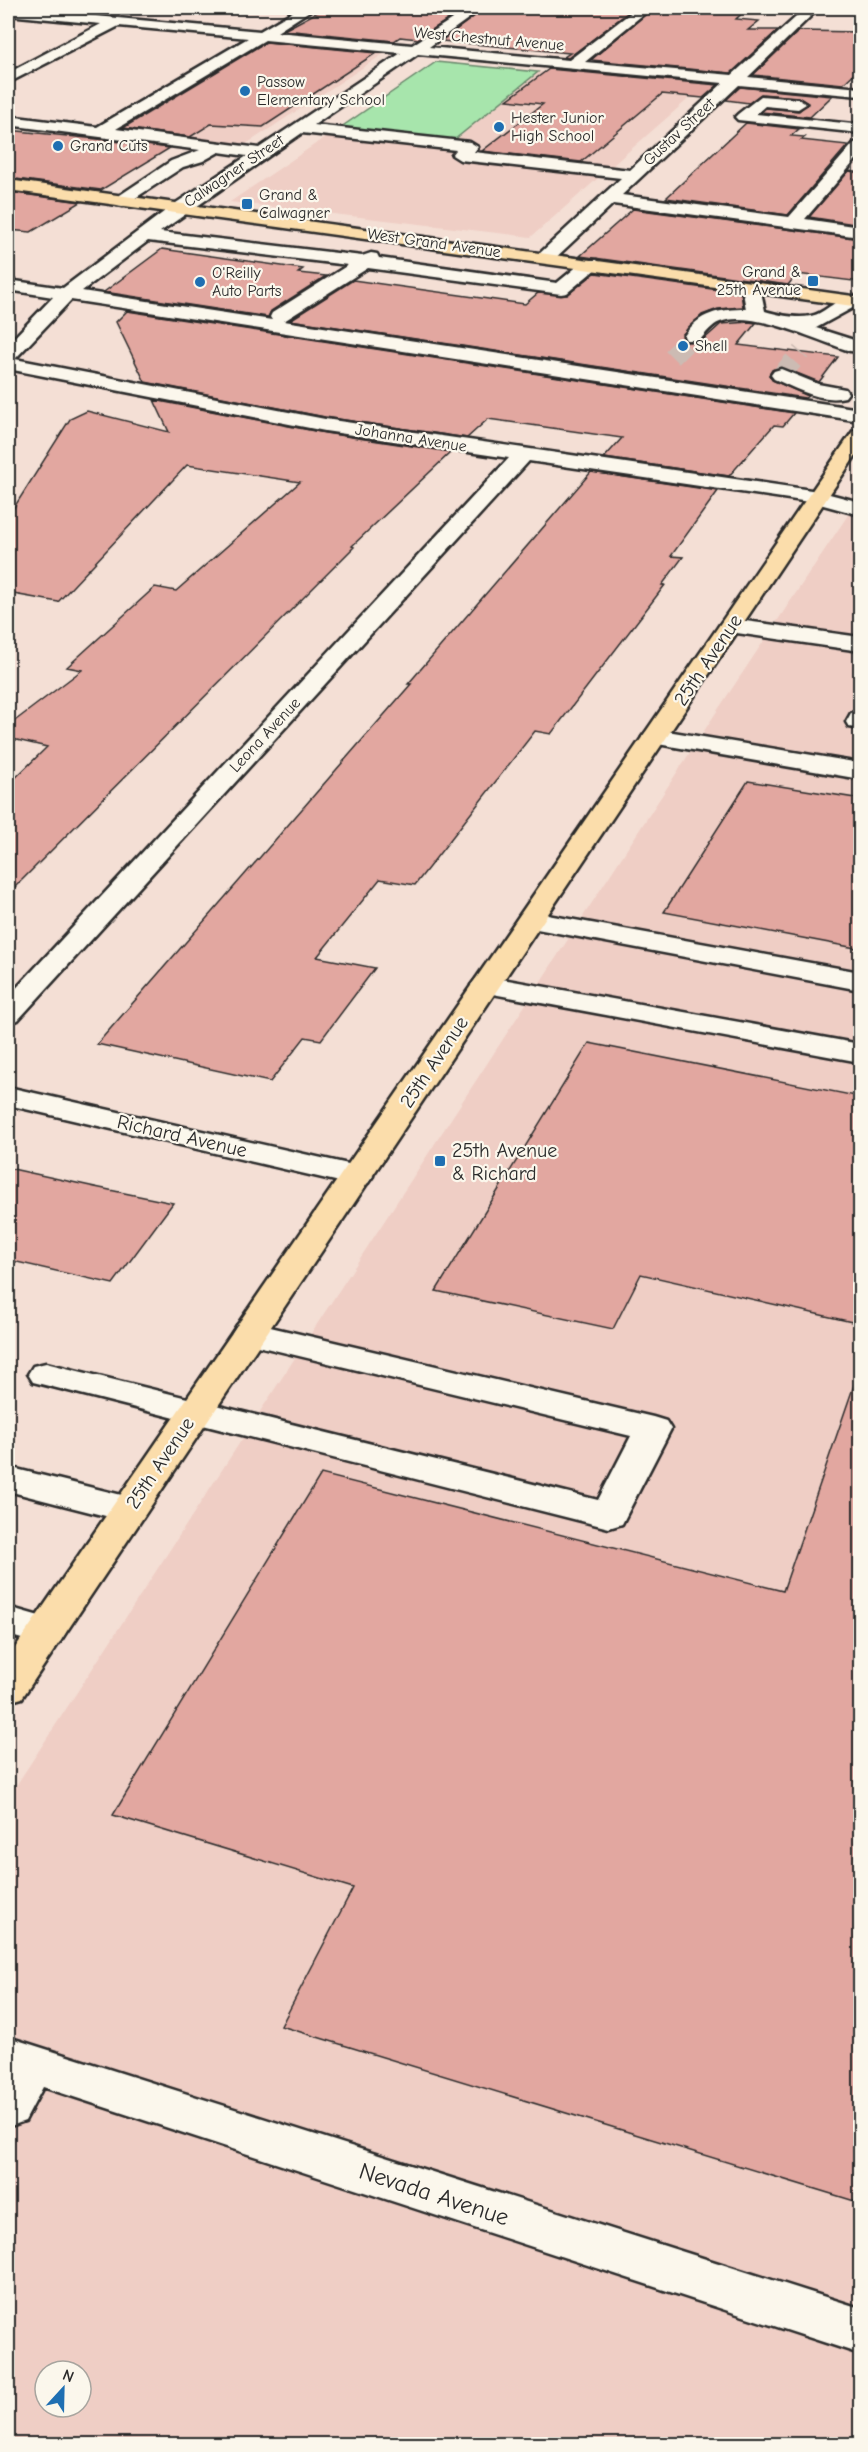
<svg xmlns="http://www.w3.org/2000/svg" width="868" height="2452" font-family="'Comic Neue',sans-serif">
	<style>
		.built { fill: #efcec5; fill-rule: evenodd }
		.green { fill: #a7e5ac; stroke: #69886c; stroke-width: 1.5 }
		.building { fill: #e2a7a0; stroke: #2b2b2b; stroke-width: 1.5 }
		.lines { fill: none; stroke-linecap: round; stroke-linejoin: round }
		.minor-tunnel { stroke: #ccbbb3; stroke-width: 19; stroke-dasharray: 19 10; stroke-linecap: butt }
		.minor-casing { stroke: #2b2b2b; stroke-width: 5 }
		.major-casing { stroke: #2b2b2b; stroke-width: 5 }
		.minor { fill: #fbf7ec; fill-rule: evenodd }
		.major { fill: #fbddab; fill-rule: evenodd }
		.poi-dot { fill: #1f6fb2; stroke: #fbf7ec; stroke-width: 2 }
		.labels { text-anchor: middle; dominant-baseline: central; stroke-width: 4.5; stroke-linejoin: round; paint-order: stroke }
		.far-street-label { font-size: 16px; fill: #2b2b2b; stroke: #fbf7ec }
		.far-poi-label { font-size: 16px; fill: #2b2b2b; stroke: #fbf7ec; text-anchor: start }
		.street-label { font-size: 20px; fill: #2b2b2b; stroke: #fbf7ec }
		.poi-label { font-size: 20px; fill: #2b2b2b; stroke: #fbf7ec; text-anchor: start }
		.near-street-label { font-size: 24px; fill: #2b2b2b; stroke: #fbf7ec }
	</style>
	<rect width="100%" height="100%" fill="#f4dfd5"/>
	<filter id="ink" filterUnits="userSpaceOnUse"><feTurbulence type="fractalNoise" baseFrequency=".0167" numOctaves="2"/><feDisplacementMap in="SourceGraphic" scale="12" xChannelSelector="R" yChannelSelector="G"/><feConvolveMatrix kernelMatrix="1 2 1 2 8 2 1 2 1" color-interpolation-filters="sRGB"/></filter>
	<g filter="url(#ink)">
		<path class="built" d="M252 38 388 51 243 146 96 130Z
			M436 62 702 87 531 237 230 202Z
			M860 497V2444H8V1798L719 708ZM45 2371H81V2407H45Z"/>
		<path class="green" d="M436 62 538 72 449 144 334 132Z"/>
		<path class="building" d="M325 8H466L418 39 400 37 394 41 284 30Z
			M485 8H634L568 58 564 57 570 53 441 41Z
			M653 8H748L736 19 759 21 748 30H778L731 73 591 60Z
			M799 31 861 32V67L843 84 753 75Z
			M266 42 376 53 263 127 211 124 190 137 123 128Z
			M549 69 718 85 703 98 662 94 581 162 482 151 543 104 507 100Z
			M740 87 832 96 810 117 761 112 766 108 799 111 808 103 798 97 761 94 749 103 726 100Z
			M746 123 799 129 791 136 805 137 801 140 848 145 788 215 666 198Z
			M8 130 97 139 170 148 101 190 8 178Z
			M849 171 861 173V225L809 217Z
			M8 192 81 202 31 232 8 230Z
			M633 209 861 239V282L797 274 788 285 580 256Z
			M162 249 303 269 298 273 326 276 271 311 268 317 104 292Z
			M595 273 741 293 743 307 718 309 702 315 682 335 686 342 702 341 721 324 749 322 756 323 738 345 838 357 819 382 782 367 772 370 769 375 772 380 808 396 805 398 290 320 353 280 525 304 538 293 567 295Z
			M127 311 794 413 783 426 774 425 729 476 604 458 622 438 488 419 467 438 325 417 145 382 116 322Z
			M154 400 325 433 451 452 352 546 354 547 8 894V785L47 747 8 738V726L82 670 67 667 155 587 176 591 300 482 187 465 58 602 8 593V517L70 419 87 411 169 432Z
			M591 472 718 491 671 556 683 557 662 585H665L551 734 535 731 415 885 380 879 317 957 375 968 321 1040 305 1037 270 1082 97 1044 411 684H408Z
			M748 781 861 799V949L664 912Z
			M589 1043 861 1097V1324L641 1274 613 1329 436 1291Z
			M8 1168 95 1187 173 1203 113 1284 8 1260Z
			M854 1385 861 1386V2203L281 2026 353 1888 113 1815 321 1474 783 1591Z"/>
		<g class="lines">
			<path class="minor-tunnel" d="M672 357 693 336
				M781 375 801 352"/>
			<g class="minor-casing">
				<path id="minor" d="M8 8 260 31 299 8H314L277 32 412 45 469 8H483L429 47 569 60 637 8H651L585 62 732 75 806 8H819L748 77 860 88V96L739 85 622 195 789 217 854 143 860 141V155L805 219 860 227V237L613 204 551 262H539L536 258 539 254 621 178 460 160 452 155 456 150 302 133 160 232 362 256 371 253 377 254 379 258 557 283 585 260H597L600 264 597 268 567 293 561 294 368 268 284 321 860 409V421L71 300 15 359 325 419 818 491 860 502V515L816 503 529 461 18 1020 8 1023V997L509 458 325 431 8 369V344L53 297 8 290V280L63 288 173 205 247 156 219 152 203 161 183 167 123 206 117 205 115 201 117 197 171 161 200 150 8 125V116L97 127 248 38 119 26 8 83V73L101 24 8 15ZM265 40 401 53 259 148 116 129ZM418 54 723 83 630 170 474 152 478 147 470 142 314 125ZM148 241 348 265 272 313 270 317 272 320 82 291Z
					M761 96 798 99 806 104 798 109 765 106 756 114 853 124 860 120V133L738 120 735 117 738 114Z
					M751 282 760 287 765 311C779 315 796 319 811 316 828 313 840 292 858 297V305L816 328 860 342V352L850 351C819 341 751 309 720 322 712 325 706 333 700 340H686L684 336C699 313 719 309 746 309L742 287Z
					M781 369 818 384 845 389 848 393 845 397C821 403 795 388 774 379L771 375 774 371Z
					M731 619 860 637V651L723 631 719 626 723 621Z
					M860 711V729L849 727 846 722 851 713Z
					M655 729 860 763V779L646 742 642 737 646 732Z
					M531 912 860 972V990L521 926 517 920 521 914Z
					M486 976 860 1044V1062L476 991 471 985 476 979Z
					M8 1087 357 1166 368 1169 373 1176 368 1183 357 1186 8 1105Z
					M249 1322 653 1417 666 1421 671 1429 622 1524 609 1528 33 1382 28 1374 33 1366 46 1363 598 1500 631 1436 237 1341 232 1333 237 1325Z
					M8 1467 142 1500 148 1509 142 1518 129 1522 8 1491Z
					M8 1607 60 1622 66 1632 60 1642 46 1646 8 1635Z
					M8 2037 860 2308V2354L43 2087 25 2121 8 2127Z"/>
			</g>
			<g class="major-casing">
				<path id="major" d="M8 180 860 297V307L8 190Z
					M860 429V449L22 1698 8 1702V1658L853 431Z"/>
			</g>
			<use href="#minor" class="minor"/>
			<use href="#major" class="major"/>
		</g>
	</g>
	<g class="poi-dot">
		<circle cx="245" cy="91" r="6"/>
		<circle cx="499" cy="127" r="6"/>
		<circle cx="58" cy="146" r="6"/>
		<rect x="241" y="198" width="12" height="12" rx="3"/>
		<rect x="807" y="275" width="12" height="12" rx="3"/>
		<circle cx="200" cy="282" r="6"/>
		<circle cx="683" cy="346" r="6"/>
		<rect x="434" y="1155" width="12" height="12" rx="3"/>
	</g>
	<g class="labels">
		<g class="far-street-label">
			<text transform="translate(489 39) rotate(5)">West Chestnut Avenue</text>
			<text transform="translate(679 132) rotate(-43)">Gustav Street</text>
			<text transform="translate(234 171) rotate(-34)">Calwagner Street</text>
			<text transform="translate(434 243) rotate(8)">West Grand Avenue</text>
			<text transform="translate(411 438) rotate(9)">Johanna Avenue</text>
			<text transform="translate(265 735) rotate(-47)">Leona Avenue</text>
		</g>
		<g class="far-poi-label">
			<text x="257" y="82">Passow<tspan x="257" dy="18">Elementary School</tspan></text>
			<text x="511" y="118">Hester Junior<tspan x="511" dy="18">High School</tspan></text>
			<text x="70" y="146">Grand Cuts</text>
			<text x="259" y="195">Grand &amp;<tspan x="259" dy="18">Calwagner</tspan></text>
			<text x="801" y="272" text-anchor="end">Grand &amp;<tspan x="801" dy="18">25th Avenue</tspan></text>
			<text x="212" y="273">O'Reilly<tspan x="212" dy="18">Auto Parts</tspan></text>
			<text x="695" y="346">Shell</text>
		</g>
		<g class="street-label">
			<text transform="translate(708 660) rotate(-56)">25th Avenue</text>
			<text transform="translate(434 1062) rotate(-56)">25th Avenue</text>
			<text transform="translate(182 1136) rotate(13)">Richard Avenue</text>
			<text transform="translate(160 1463) rotate(-56)">25th Avenue</text>
		</g>
		<g class="poi-label">
			<text x="452" y="1150">25th Avenue<tspan x="452" dy="23">&amp; Richard</tspan></text>
		</g>
		<g class="near-street-label">
			<text transform="translate(434 2194) rotate(18)">Nevada Avenue</text>
		</g>
	</g>
	<rect width="868" height="2452" fill="none" stroke="#fbf7ec" stroke-width="30"/>
	<rect x="15" y="15" width="838" height="2422" fill="none" stroke="#2b2b2b" stroke-width="2" filter="url(#ink)"/>
	<g transform="translate(63 2389) rotate(22)"><circle r="28" fill="#fbf7ec" stroke="#a8a59f" stroke-width="1.5"/>
	<path d="M0-4.5L10 22L0 15L-10 22Z" fill="#1f6fb2"/>
	<text y="-9" font-size="16" font-weight="bold" text-anchor="middle" fill="#2b2b2b">N</text>
	</g>
</svg>
